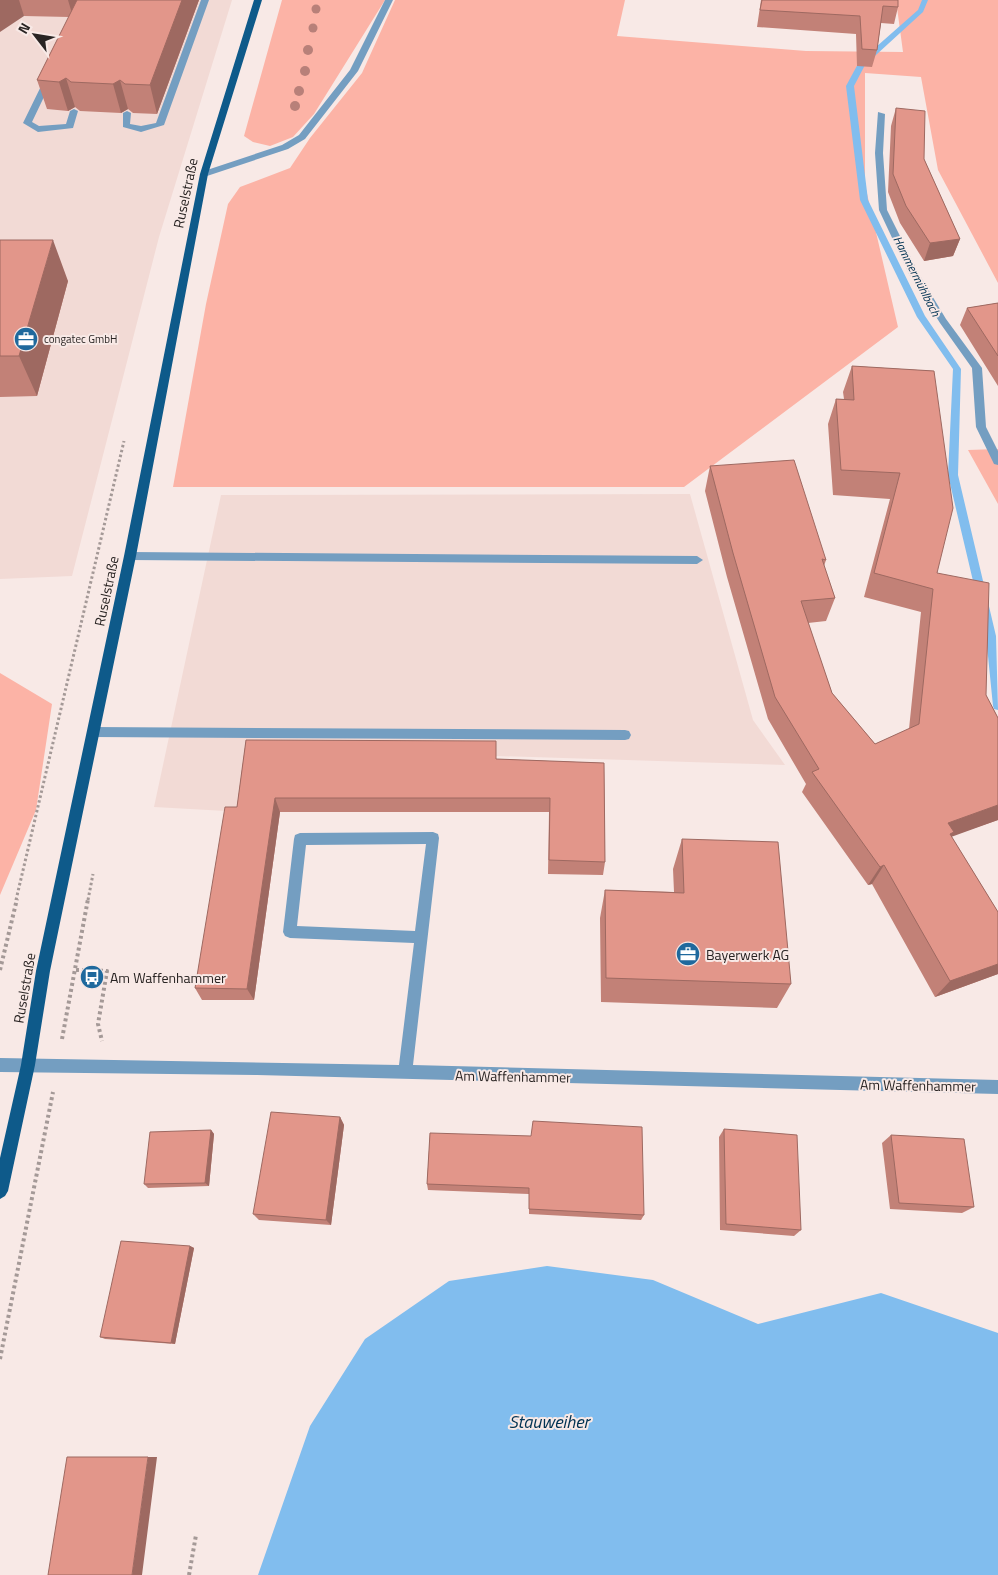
<svg xmlns="http://www.w3.org/2000/svg" width="998" height="1575" font-family="'Titillium Web',sans-serif">
	<style>
		.built { fill: #f2dad5 }
		.green { fill: #fcb3a6 }
		.water { fill: #81bdee }
		.lines { fill: none; stroke-linecap: round; stroke-linejoin: round }
		.stream { fill: #81bdee; fill-rule: evenodd }
		.path-far1 { stroke: #a49997; stroke-width: 3; stroke-dasharray: 2.5 2.5; stroke-linecap: butt }
		.path { stroke: #a49997; stroke-width: 4; stroke-dasharray: 3 3; stroke-linecap: butt }
		.minor { fill: #749ec1; fill-rule: evenodd }
		.major { fill: #0e5a8a; fill-rule: evenodd }
		.tree { fill: #b88079 }
		.wall { fill: #c28177 }
		.shaded-wall { fill: #9e6961 }
		.building { fill: #e2968a; stroke: #9e6961 }
		.labels { text-anchor: middle; dominant-baseline: central; stroke-width: 4; stroke-linejoin: round; paint-order: stroke }
		.far-poi-label { font-size: 11px; fill: #292423; stroke: #f8e9e6; text-anchor: start }
		.far-water-label { font-size: 12px; font-style: italic; fill: #013252; stroke: #f8e9e6 }
		.street-label { font-size: 14px; fill: #292423; stroke: #f8e9e6 }
		.poi-label { font-size: 14px; fill: #292423; stroke: #f8e9e6; text-anchor: start }
		.near-water-label { font-size: 18px; font-style: italic; fill: #013252; stroke: #f8e9e6 }
	</style>
	<rect width="100%" height="100%" fill="#f8e9e6"/>
	<path class="built" d="M0 0H232L159 237 72 576 0 579Z
		M690 494 753 720 785 765 496 756H252L244 812 154 807 221 495Z"/>
	<path class="green" d="M282 0H385L314 114 293 137 270 146 253 142 244 136Z
		M395 0H625L617 36 806 51 903 52 896 0H998V283L938 170 921 77 865 73V185L898 327 684 487H173L206 304 228 204 240 187 290 168 310 138 362 73Z
		M998 449V504L968 450Z
		M0 673 52 704 36 810 0 895Z"/>
	<path class="water" d="M547 1266 653 1280 758 1324 881 1293 998 1333V1575H258L310 1426 365 1339 449 1281Z"/>
	<g class="lines">
		<path class="stream" d="M922 0H928L923 12 865 65 854 86 868 200 925 316 961 369 958 475 996 636 998 710 994 709 993 706 986 636 948 475 953 369 917 317 860 200 846 86 859 62 918 10Z"/>
		<path class="path-far1" d="M16 900 124 441
			M88 900 93 874"/>
		<path class="path" d="M0 970 17 899
			M76 970 107 971 98 1024 102 1041
			M62 1039 88 899
			M0 1359 53 1092
			M189 1575 196 1535"/>
		<path class="minor" d="M201 0H209L164 125 141 132 123 127V113L127 111 131 113 130 124 141 126 156 123Z
			M385 0H393L358 71 305 139 288 149 207 176H201V172L282 145 299 135 350 70Z
			M46 76 53 78 32 122 39 126 66 124 70 111 74 109 78 111 73 128 38 132 23 123Z
			M878 112 885 114 883 153 887 210 919 274 946 319 982 368 986 427 998 451V465L994 464 976 427 972 368 940 323 909 274 879 210 875 153Z
			M130 552 697 556 703 560 697 564 130 560 124 556Z
			M93 727 625 730 629 731 631 735 629 739 625 740 93 737 89 736 87 732 89 728Z
			M433 832 438 834 439 838 413 1065 998 1080V1094L257 1075 0 1072V1058L399 1065 414 943 290 938 285 936 283 932 294 839 295 835 300 833ZM426 844 415 931 297 926 306 845Z"/>
		<path class="major" d="M254 0H262L208 174 136 556 50 971 35 1065 8 1191 5 1196 0 1199V1158L21 1065 36 971 124 556 200 174Z"/>
	</g>
	<g class="tree">
		<circle cx="316" cy="9" r="4.5"/>
		<circle cx="313" cy="28" r="4.5"/>
		<circle cx="308" cy="50" r="5"/>
		<circle cx="305" cy="71" r="5"/>
		<circle cx="299" cy="91" r="5"/>
		<circle cx="295" cy="106" r="5"/>
	</g>
	<path class="wall" d="M0 0H199L157 114 133 113 128 109 121 113 80 111 75 107 68 111 47 109 37 80 69 17 24 16Z
		M761 0H898V7L894 24 881 23 877 50 872 67 857 66 856 34 757 27Z
		M896 108 924 159 960 239 953 256 924 261 900 223 888 192 891 126Z
		M0 240 68 281 37 396 0 397Z
		M998 303V386L960 325 967 308Z
		M852 366 934 371 937 573 986 695 998 718V820L951 836 998 912V974L935 997 872 884 868 885 802 792 806 784 768 719 727 577 705 491 710 466 826 560 824 566 835 598 826 621 808 623 832 693 875 744 909 729 921 612 864 597 890 499 833 495 828 424 836 399H844L843 392Z
		M246 740 496 759 604 763 605 862 603 875 548 874 549 812H280L254 1000H202L195 988 237 807Z
		M682 839 791 984 777 1008 601 1002 600 918 605 890 674 892 673 869Z
		M340 1117 344 1125 331 1225 259 1220 253 1214Z
		M724 1129 801 1230 794 1236 720 1230 719 1137Z
		M211 1130 214 1134 209 1186 148 1188 144 1184Z
		M430 1133 644 1215 641 1220 529 1214V1194L428 1190 427 1184Z
		M891 1135 974 1207 962 1213 890 1209 882 1143Z
		M190 1246 194 1248 175 1344 105 1339 100 1337Z"/>
	<path class="shaded-wall" d="M0 0H19L24 16 0 32Z
		M68 0H80L73 17Z
		M182 0H199L157 114 150 85Z
		M66 78 75 107 68 111 59 82Z
		M120 80 128 109 121 113 113 84Z
		M960 239 953 256 924 261 930 243Z
		M53 240 68 281 37 396 19 356Z
		M275 798 280 812 254 1000 247 989Z
		M998 805V820L951 837 940 852 948 823Z
		M884 865 872 884 868 885 880 867Z
		M998 964V974L935 997 950 981Z
		M340 1117 344 1125 331 1225 326 1220Z
		M211 1130 214 1134 209 1186 205 1183Z
		M190 1246 194 1248 175 1344 171 1343Z
		M148 1457H157L142 1575H132Z"/>
	<path class="building" d="M77 0H182L150 85 125 84 120 80 113 84 71 82 66 78 59 82 37 80Z
		M762 0H898V7L883 6 877 50 862 49 860 16 760 10Z
		M896 108 925 111 924 159 960 239 930 243 906 206 893 174Z
		M0 240H53L19 356H0Z
		M998 303V356L967 308Z
		M852 366 934 371 953 508 937 573 989 583 986 695 998 718V805L948 823 954 832 950 834 998 912V964L950 981 884 865 880 867 812 772 819 769 775 697 733 553 710 466 794 460 826 560 822 559 835 598 801 601 832 693 875 744 919 724 933 589 874 573 900 473 841 470 836 399 854 400Z
		M246 740 496 741V759L604 763 605 862 549 860 550 798H275L247 989 195 988 225 807H237Z
		M682 839 778 842 791 984 606 978 605 890 684 893Z
		M271 1112 340 1117 326 1220 253 1214Z
		M533 1121 642 1127 644 1215 529 1209V1188L427 1184 430 1133 531 1136Z
		M724 1129 797 1135 801 1230 726 1224Z
		M211 1130 205 1183 144 1184 150 1132Z
		M891 1135 964 1139 974 1207 899 1203Z
		M121 1241 190 1246 171 1343 100 1337Z
		M67 1457H148L132 1575H48Z"/>
	<defs>
		<g id="office-disc" transform="scale(1.25)"><circle r="9.5" fill="#1f699d" stroke="#f8e9e6"/><path d="M-6-3h4V-5.5h4V-3h4V5H-6ZM-1-4.5V-3h2v-1.5ZM-6 0V1H6V0Z" fill="#fff"/></g>
		<g id="bus-disc" transform="scale(1.25)"><circle r="9.5" fill="#1f699d" stroke="#f8e9e6"/><path d="M-5-6H5V4H4V6H2V4H-2V6H-4V4H-5ZM-3.5-4V0h7V-4ZM-3.5 1.2v1.5H-2V1.2ZM2 1.2v1.5H3.5V1.2Z" fill="#fff"/></g>
	</defs>
	<g fill-rule="evenodd">
		<use href="#office-disc" x="26" y="339"/>
		<use href="#office-disc" x="688" y="954"/>
		<use href="#bus-disc" x="92" y="977"/>
	</g>
	<g class="labels">
		<g class="far-poi-label">
			<text x="44" y="339">congatec GmbH</text>
		</g>
		<g class="far-water-label">
			<text transform="translate(917 276) rotate(63)">Hammermühlbach</text>
		</g>
		<g class="street-label">
			<text transform="translate(185 193) rotate(-78)">Ruselstraße</text>
			<text transform="translate(106 591) rotate(-78)">Ruselstraße</text>
			<text transform="translate(24 988) rotate(-80)">Ruselstraße</text>
			<text transform="translate(513 1076) rotate(1)">Am Waffenhammer</text>
			<text transform="translate(918 1085) rotate(1)">Am Waffenhammer</text>
		</g>
		<g class="poi-label">
			<text x="706" y="954">Bayerwerk AG</text>
			<text x="110" y="977">Am Waffenhammer</text>
		</g>
		<g class="near-water-label">
			<text x="549" y="1421">Stauweiher</text>
		</g>
	</g>
	<g transform="translate(35 35) rotate(301)" stroke="#f8e9e6" stroke-width="4" paint-order="stroke">
	<path d="M0-4L9 19L0 12L-9 19Z" fill="#292423"/>
	<text y="-8" font-size="14" font-weight="bold" text-anchor="middle" fill="#292423">N</text>
	</g>
</svg>
